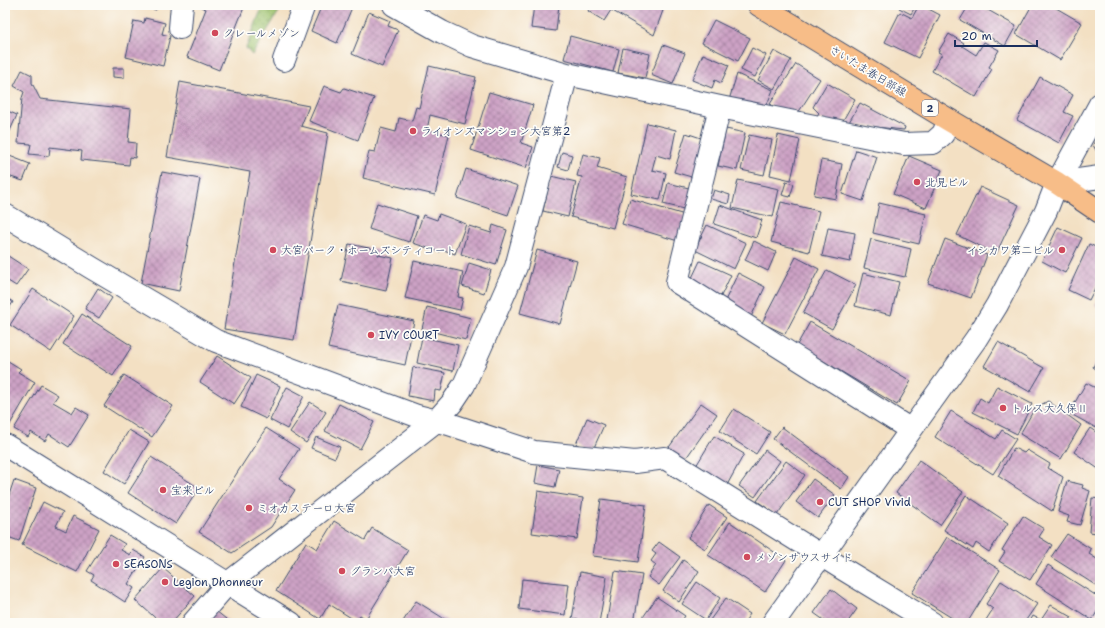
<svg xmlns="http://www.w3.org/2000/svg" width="1105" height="628" font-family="'Shantell Sans','Klee One',sans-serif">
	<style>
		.park { fill: url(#park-dots); stroke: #5c7865 }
		.building { fill: url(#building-cross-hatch) }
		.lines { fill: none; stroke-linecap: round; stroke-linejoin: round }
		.minor-casing { stroke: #3b4a6d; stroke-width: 24 }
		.major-casing { stroke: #3b4a6d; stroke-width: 24 }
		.minor { stroke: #fff; stroke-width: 22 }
		.major { stroke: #f7bd88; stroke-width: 22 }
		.poi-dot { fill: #d1495b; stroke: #fdfcf7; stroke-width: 1.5 }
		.labels { text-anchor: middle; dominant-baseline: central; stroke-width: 3.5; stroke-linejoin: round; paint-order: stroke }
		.shield { fill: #fdfcf7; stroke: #5f6c8c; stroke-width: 1 }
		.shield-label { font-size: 10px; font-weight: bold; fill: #1b2f5e }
		.poi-label { font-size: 11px; fill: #1b2f5e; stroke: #fdfcf7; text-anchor: start }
		.street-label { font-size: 11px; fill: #1b2f5e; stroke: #fdfcf7 }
	</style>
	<defs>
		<pattern id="park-dots" width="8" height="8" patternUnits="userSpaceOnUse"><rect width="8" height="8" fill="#9cc16c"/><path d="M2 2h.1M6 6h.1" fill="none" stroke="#7e9d5c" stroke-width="1.8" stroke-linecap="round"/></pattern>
		<pattern id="building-cross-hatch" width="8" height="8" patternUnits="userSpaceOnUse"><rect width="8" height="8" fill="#cda2c5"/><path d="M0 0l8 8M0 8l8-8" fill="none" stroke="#a684a3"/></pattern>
	</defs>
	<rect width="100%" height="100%" fill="#fdfcf7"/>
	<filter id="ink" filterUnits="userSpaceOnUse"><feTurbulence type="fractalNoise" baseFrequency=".025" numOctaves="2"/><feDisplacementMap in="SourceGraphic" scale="8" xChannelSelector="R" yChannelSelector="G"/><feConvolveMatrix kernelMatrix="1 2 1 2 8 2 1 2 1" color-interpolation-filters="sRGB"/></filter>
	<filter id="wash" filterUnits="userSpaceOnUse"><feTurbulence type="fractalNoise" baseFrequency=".012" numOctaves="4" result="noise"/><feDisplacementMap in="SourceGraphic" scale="16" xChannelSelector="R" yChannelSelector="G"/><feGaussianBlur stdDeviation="0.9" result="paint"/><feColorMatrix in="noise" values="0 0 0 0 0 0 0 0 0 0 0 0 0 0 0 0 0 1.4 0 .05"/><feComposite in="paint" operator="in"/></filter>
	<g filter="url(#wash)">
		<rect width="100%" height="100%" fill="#f3e0c3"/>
		<path class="park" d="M263 5H283L252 55 246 48Z"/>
		<g id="blocks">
			<path class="building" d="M139 5H157L156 10Z
				M202 5H245L219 70 187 57 206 9 201 7Z
				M322 5 329 8 330 5H353L337 43 311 31Z
				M534 5H559L556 31 531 28Z
				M591 5H665L654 35 611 10 604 21 588 11Z
				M901 5H916L911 14 899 8Z
				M919 5H921L940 15 918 58 885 42 900 12 912 18Z
				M969 5H979L1016 26 1005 46 960 20Z
				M1032 5H1051L1082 23 1060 60 1016 34Z
				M369 12 390 21 388 26 398 30 382 67 352 54Z
				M145 18 165 23 162 34 170 36 163 66 126 57 134 21 144 23Z
				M714 20 750 38 738 61 702 43Z
				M949 34 964 43 962 46 976 55 984 42 999 50 989 67 992 69 976 97 932 71 942 54 938 52Z
				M570 36 619 49 613 72 564 59Z
				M663 45 685 53 673 84 651 75Z
				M623 48 650 54 645 78 618 73Z
				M752 48 766 55 755 77 741 70Z
				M774 51 791 60 774 89 758 80Z
				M703 54 729 65 721 83 715 80 712 88 692 80Z
				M796 64 820 79 798 113 793 110 789 116 770 104Z
				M429 66 476 77 465 124 430 115 427 130 449 135 435 195 363 178 369 151 375 152 381 128 396 132 399 118 412 121 416 107 419 108Z
				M113 68H124V78L113 77Z
				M22 70 32 75V83L40 99 131 109 128 142 136 143 135 158 130 157 129 165 81 160 82 151 50 147 49 156 29 154 31 144 18 143 22 98 24 92 14 86Z
				M737 74 773 90 765 109 729 100Z
				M1040 77 1073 95 1064 112 1073 116 1059 143 1017 120Z
				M180 82 309 106 301 126 328 133 294 340 224 329 250 172 167 157Z
				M827 83 855 99 841 124 815 118 819 113 813 107Z
				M324 86 341 92 344 88 374 98 358 140 309 121Z
				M489 92 533 105 521 143 533 147 526 168 471 150Z
				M860 103 905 127 904 130 848 124Z
				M5 110 17 115 5 142Z
				M647 123 676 130 670 159 656 155 652 170 666 173 660 200 631 194Z
				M726 129 745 133 737 170 718 166Z
				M1100 131V152H1097L1093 145Z
				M686 133 707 140 695 178 674 172Z
				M749 135 772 140 764 175 741 170Z
				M778 135 800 140 791 180 770 175Z
				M856 150 877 157 863 201 842 194Z
				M562 152 572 155 568 170 558 167Z
				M583 154 600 158 597 168 627 177 613 228 571 217 582 177 577 176Z
				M7 155 30 164 23 181 5 175V160Z
				M909 156 942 170 926 208 893 194Z
				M821 160 842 164 836 199 814 195Z
				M466 169 518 186 508 215 457 198Z
				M162 172 200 179 179 291 141 283Z
				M551 176 576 182 568 217 543 211Z
				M738 180 779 189 773 217 732 208Z
				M786 182 794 184 790 197 782 195Z
				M668 183 697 190 692 211 663 204Z
				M980 187 1019 205 996 254 957 235Z
				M714 190 730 195 728 204 711 199Z
				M630 199 685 215 678 241 622 224Z
				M781 202 819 211 809 252 771 242Z
				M377 203 417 216 409 242 369 229Z
				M879 203 926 214 919 244 873 233Z
				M720 205 762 220 756 238 714 224Z
				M439 214 466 224 455 254 441 249 440 252 413 243 423 215 437 220Z
				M493 225 507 230 496 265 461 254 469 226 491 233Z
				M707 225 746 243 734 269 695 250Z
				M1058 227 1082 238 1065 273 1042 261Z
				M828 228 855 233 850 262 822 256Z
				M871 239 911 249 905 277 864 268Z
				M945 239 987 255 971 298 928 283Z
				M754 241 776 252 768 271 745 260Z
				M349 244 379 250 378 255 393 258 386 291 341 281Z
				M1089 244 1100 249V278L1089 300 1068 290Z
				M537 250 577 261 560 324 520 313Z
				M5 254 28 269 16 286 5 279Z
				M796 257 819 269 785 334 762 323Z
				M414 261 463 272 458 297 463 298 460 310 405 298Z
				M700 261 731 275 721 296 690 282Z
				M469 263 491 270 484 293 462 286Z
				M827 270 856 285 832 329 803 313Z
				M738 273 765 287 751 317 724 303Z
				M863 273 899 282 891 315 855 306Z
				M98 288 112 298 99 318 85 309Z
				M33 289 74 316 51 352 10 325Z
				M1100 296V308L1095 305Z
				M5 297 13 302 5 315Z
				M338 305 414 321 405 365 328 348Z
				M427 307 471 318 466 340 422 329Z
				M82 314 132 346 113 376 63 344Z
				M810 322 911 381 897 405 797 345Z
				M422 337 458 345 453 371 417 363Z
				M998 342 1044 368 1030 392 984 366Z
				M1100 354V372L1093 367Z
				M217 356 251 378 234 404 200 382Z
				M5 359 21 369 18 372 35 382 9 426 5 423Z
				M413 367 445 373 441 391 435 390 434 401 408 396Z
				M124 375 173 406 152 437 104 406Z
				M256 375 280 386 266 419 241 407Z
				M1086 383 1100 390V430L1069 413Z
				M41 385 58 395 53 402 72 413 76 407 89 415 69 447 49 434 45 441 31 432 28 437 14 429Z
				M997 386 1032 404 1017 434 973 412 980 398 988 403Z
				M287 387 304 396 287 429 270 420Z
				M1048 401 1081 425 1061 459 1020 434 1035 408Z
				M310 402 326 412 306 443 290 432Z
				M701 403 717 414 684 461 667 450Z
				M339 404 374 422 360 449 325 431Z
				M734 409 770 432 756 454 720 431Z
				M951 411 996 439 1002 430 1016 439 993 474 935 437Z
				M587 418 604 425 592 452 576 444Z
				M782 427 849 477 841 489 773 439Z
				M266 428 299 449 279 479 295 490 271 527 232 553 199 532Z
				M1090 428 1100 435V470L1074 452Z
				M129 430 149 442 124 484 104 471Z
				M714 436 744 454 727 485 696 466Z
				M316 437 340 447 335 458 311 448Z
				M1014 448 1024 453 1027 450 1050 464 1048 468 1063 477 1052 511 998 476Z
				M765 450 780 461 755 497 739 486Z
				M151 457 199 488 176 524 128 493Z
				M919 460 963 492 940 525 896 493Z
				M786 461 805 475 777 515 757 501Z
				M538 465 559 469 555 487 535 483Z
				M813 479 835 495 818 518 796 502Z
				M14 480 36 488 19 541 5 536V507Z
				M1067 481 1083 485 1082 488 1090 491 1080 525 1067 522 1069 516 1058 512Z
				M538 491 583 498 577 539 532 533Z
				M966 495 1008 523 989 552 976 543 973 549 944 530Z
				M1092 498 1100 499V541H1097V533L1089 532Z
				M601 499 646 505 638 562 593 556Z
				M43 502 63 512 56 526 66 531 73 516 99 529 77 572 22 545Z
				M709 505 727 517 705 549 688 538Z
				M1023 516 1044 529 1039 537 1052 545 1030 580 999 561 1005 552 1002 550Z
				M334 521 365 540 372 528 408 550 366 619 360 615 356 621 329 604 320 619 276 591 306 542 317 549Z
				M730 522 786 560 765 592 708 555Z
				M1067 534 1091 549 1089 554 1100 561V588L1051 557Z
				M110 535 125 544 121 550 130 555 133 550 145 557 128 584 134 588 125 602 91 580 94 575 87 571Z
				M947 537 1000 570 967 623H960L912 593Z
				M659 542 680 557 659 585 648 577 656 565 651 561 656 554 652 551Z
				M683 560 699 571 679 602 663 591Z
				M1048 565 1100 598V607L1092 620 1036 584Z
				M163 568 195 596 171 623H161L135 600Z
				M615 571 642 575 634 623 607 620Z
				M580 572 607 577 599 623 572 619Z
				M522 579 569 584 565 615 519 609Z
				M1001 581 1037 604 1024 623H984L993 609 986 604Z
				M697 582 720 598 706 620 682 604Z
				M831 589 857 609 847 623H828L814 613Z
				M657 597 685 616 680 623H639Z
				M726 598 750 614 744 623H713L710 620Z
				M416 601 451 623H402Z
				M1051 605 1072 617 1068 623H1029L1033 616 1041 620Z
				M216 611 231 623H206Z"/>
		</g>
	</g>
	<g filter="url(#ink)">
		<use href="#blocks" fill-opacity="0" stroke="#3b4a6d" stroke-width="1"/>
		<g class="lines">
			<g class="minor-casing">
				<path id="minor" d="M394 5 442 32 472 46 567 74 720 107 904 144 933 143 943 134 949 120
					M180 28 182 5
					M284 60 304 5
					M720 107 677 282 911 430
					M1057 183 1100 177
					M5 215 92 268 216 341 417 416 449 424 534 452 635 462 665 458 843 569 932 623
					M5 445 291 623
					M193 623 227 584 436 421 452 403 464 385 516 267 567 74
					M773 623 976 339 997 305 1046 211 1057 183 1100 104"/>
			</g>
			<g class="major-casing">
				<path id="major" d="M759 5 949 120 1057 183 1100 212"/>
			</g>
			<use href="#minor" class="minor"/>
			<use href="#major" class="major"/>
		</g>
	</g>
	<g class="poi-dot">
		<circle cx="215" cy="33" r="4"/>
		<circle cx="413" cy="131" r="4"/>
		<circle cx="917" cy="182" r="4"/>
		<circle cx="273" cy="250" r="4"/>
		<circle cx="1062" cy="250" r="4"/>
		<circle cx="371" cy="335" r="4"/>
		<circle cx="1003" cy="408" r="4"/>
		<circle cx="163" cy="490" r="4"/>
		<circle cx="820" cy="502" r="4"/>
		<circle cx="249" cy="508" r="4"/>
		<circle cx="747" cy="557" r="4"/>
		<circle cx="116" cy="564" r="4"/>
		<circle cx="342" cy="571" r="4"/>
		<circle cx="165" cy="582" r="4"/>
	</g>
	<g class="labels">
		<rect class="shield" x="922" y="100" width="16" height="16" rx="3"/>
		<g class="shield-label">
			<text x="930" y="108">2</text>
		</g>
		<g class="poi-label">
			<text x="223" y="33">クレールメゾン</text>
			<text x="421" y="131">ライオンズマンション大宮第2</text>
			<text x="925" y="182">北見ビル</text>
			<text x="281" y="250">大宮パーク・ホームズシティコート</text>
			<text x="1054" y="250" text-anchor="end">イシカワ第二ビル</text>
			<text x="379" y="335">IVY COURT</text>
			<text x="1011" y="408">トルス大久保Ⅱ</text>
			<text x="171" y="490">宝来ビル</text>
			<text x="828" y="502">CUT SHOP Vivid</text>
			<text x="257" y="508">ミオカステーロ大宮</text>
			<text x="755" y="557">メゾンサウスサイド</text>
			<text x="124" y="564">SEASONS</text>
			<text x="350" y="571">グランパ大宮</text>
			<text x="173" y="582">Legion Dhonneur</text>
		</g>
		<g class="street-label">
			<text transform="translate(868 71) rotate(31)">さいたま春日部線</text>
		</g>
	</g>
	<rect width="1105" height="628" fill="none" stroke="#fdfcf7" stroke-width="20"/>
	<path d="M955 40v6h82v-6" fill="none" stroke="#1b2f5e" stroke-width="2"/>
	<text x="961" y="40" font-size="12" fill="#1b2f5e" stroke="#fdfcf7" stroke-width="3" paint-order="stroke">20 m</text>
</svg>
